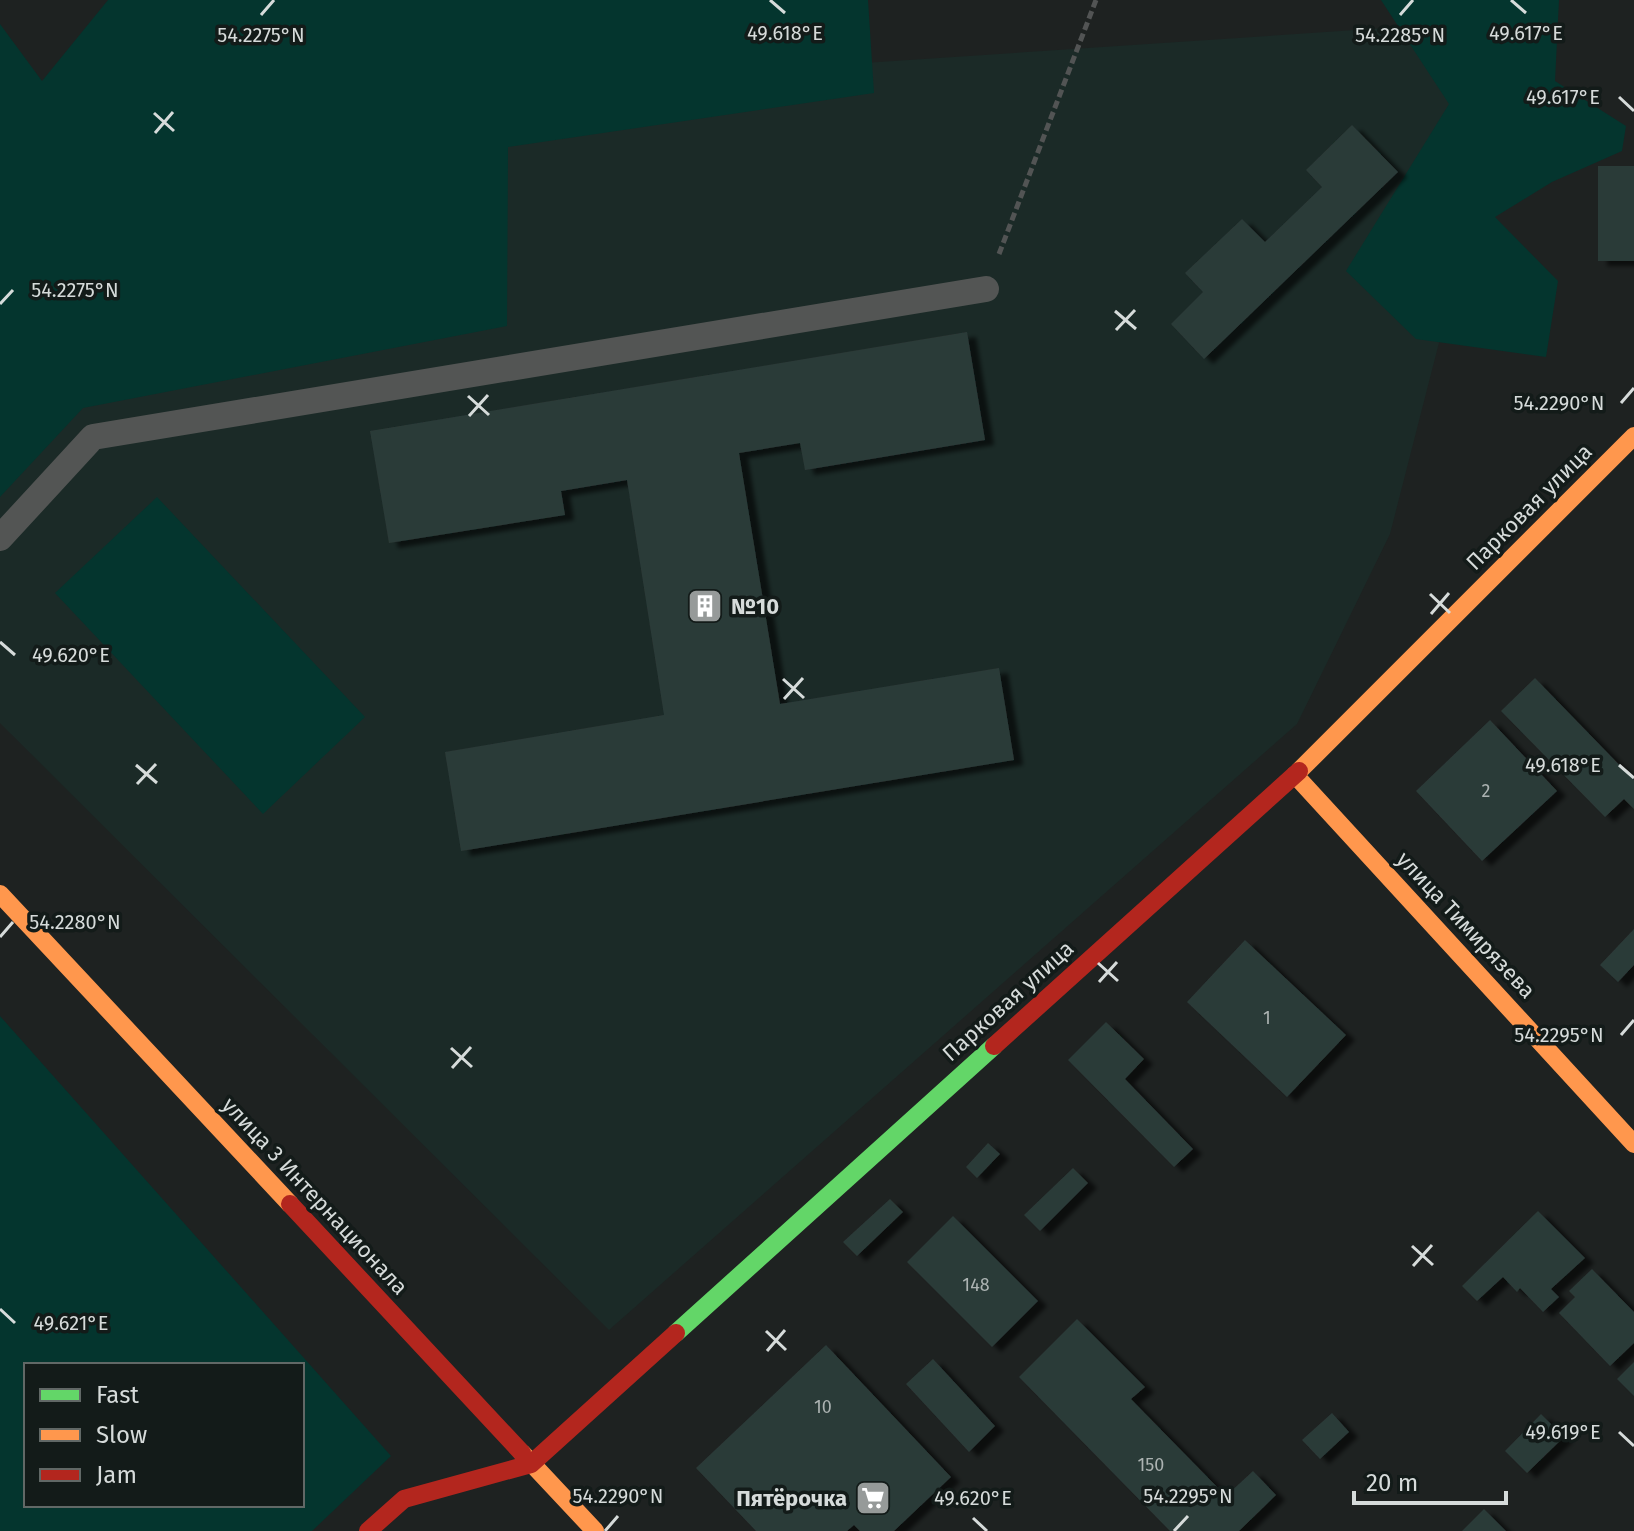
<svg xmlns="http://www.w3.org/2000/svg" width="1634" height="1531" font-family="'Fira Sans',sans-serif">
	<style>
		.built { fill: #1b2a27 }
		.green { fill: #04352e; fill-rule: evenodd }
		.building { fill: #2c3a38; filter: url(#shadow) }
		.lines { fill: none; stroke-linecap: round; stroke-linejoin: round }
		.path { stroke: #525454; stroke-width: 5; stroke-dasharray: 8 4; stroke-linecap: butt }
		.lane { stroke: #535554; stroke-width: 26 }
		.fast { stroke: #63d668; stroke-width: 18 }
		.slow { stroke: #ff974d; stroke-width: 18 }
		.jam { stroke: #b3261e; stroke-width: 18 }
		.ticks { fill: none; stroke: #d6dbda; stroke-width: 3 }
		.labels { text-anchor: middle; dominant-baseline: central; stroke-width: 7; stroke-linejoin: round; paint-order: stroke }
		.number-label { font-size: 18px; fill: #acb3b2 }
		.street-label { font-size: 22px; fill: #d6dbda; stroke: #131b19 }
		.poi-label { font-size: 22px; font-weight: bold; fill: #d6dbda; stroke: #131b19; text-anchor: start }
		.ticks-label { font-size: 20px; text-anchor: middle; fill: #d6dbda; stroke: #131b19; stroke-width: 7; stroke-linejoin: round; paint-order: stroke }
	</style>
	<defs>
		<filter id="shadow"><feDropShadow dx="9" dy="5" stdDeviation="2" flood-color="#0009"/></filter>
	</defs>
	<rect width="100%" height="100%" fill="#1e2221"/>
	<path class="built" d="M1475 22 1473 210 1390 534 1297 724 609 1330 0 723V440L477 89Z"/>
	<path class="green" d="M108 0H868L874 93 508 147 507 326 83 408 0 497V24L42 81Z
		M1381 0H1559L1555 81 1626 126 1622 151 1552 182 1495 217 1558 281 1546 357 1416 339 1346 271 1449 104Z
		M157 497 365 717 263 814 55 593Z
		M0 1016 391 1456 312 1531H0ZM26 1365H302V1505H26Z"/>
	<path class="building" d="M1352 125 1398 172 1204 359 1171 324 1203 292 1185 273 1242 219 1265 242 1322 187 1306 170Z
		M1598 166H1634V261H1598Z
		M967 332 985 440 805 470 800 443 739 453 780 704 999 668 1014 760 461 851 445 752 664 715 627 480 561 491 565 515 389 543 370 431Z
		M1535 678 1634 780V809L1624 799 1605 817 1501 711Z
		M1490 720 1557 791 1482 861 1416 791Z
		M1634 929V965L1618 982 1600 965Z
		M1245 940 1346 1035 1287 1097 1187 1002Z
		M1106 1022 1144 1059 1125 1079 1193 1149 1174 1167 1068 1060Z
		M988 1143 1000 1154 977 1178 966 1167Z
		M1073 1168 1088 1183 1040 1231 1024 1215Z
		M890 1199 903 1212 857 1256 843 1242Z
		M1538 1211 1585 1258 1551 1289 1559 1297 1543 1312 1520 1288 1517 1292 1503 1277 1477 1301 1462 1286Z
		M953 1216 1038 1301 992 1347 907 1262Z
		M1592 1269 1634 1312V1343L1610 1366 1559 1313 1575 1297 1569 1291Z
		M1077 1319 1145 1387 1131 1399 1226 1496 1253 1471 1276 1495 1239 1531H1170L1019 1377Z
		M826 1345 951 1477 894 1531H860L854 1525 847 1531H756L696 1468Z
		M933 1359 995 1426 969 1452 906 1384Z
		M1634 1362V1396L1617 1379Z
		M1332 1413 1349 1432 1320 1459 1302 1440Z
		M1541 1414 1564 1437 1527 1473 1505 1451Z
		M1484 1509 1506 1531H1462Z"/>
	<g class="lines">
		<path class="path" d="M999 254 1096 0"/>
		<path class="lane" d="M0 538 93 437 986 289"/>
		<path class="fast" d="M676 1333 994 1046"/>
		<path class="slow" d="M1299 771 1634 436
			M1295 775 1634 1144
			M0 894 290 1204
			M522 1453 595 1531"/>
		<path class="jam" d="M994 1046 1299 771
			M290 1204 522 1453
			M368 1531 404 1499 531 1464 676 1333"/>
	</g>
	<path class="ticks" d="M770 0 785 13M1511 0 1526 13M261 15 274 0M1400 15 1413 0M1619 97 1634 111M154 113 174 131M155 133 173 112M0 304 13 290M1115 311 1136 329M1116 330 1135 310M468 396 489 415M1621 403 1634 388M469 416 488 395M1430 594 1450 613M1431 614 1449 593M0 642 15 655M783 679 804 698M784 699 803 678M136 765 157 783M1619 765 1634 778M137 784 156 764M0 937 13 922M1098 963 1118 981M1099 982 1117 962M1621 1035 1634 1020M451 1048 472 1067M452 1068 471 1047M1412 1246 1433 1265M1413 1266 1432 1245M0 1309 15 1323M766 1331 786 1350M767 1351 785 1330M1619 1432 1634 1446M973 1518 987 1531M605 1531 618 1516M1174 1531 1188 1516"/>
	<defs>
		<g id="building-square" transform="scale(1.8)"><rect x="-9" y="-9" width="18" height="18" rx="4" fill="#969a99" stroke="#131b19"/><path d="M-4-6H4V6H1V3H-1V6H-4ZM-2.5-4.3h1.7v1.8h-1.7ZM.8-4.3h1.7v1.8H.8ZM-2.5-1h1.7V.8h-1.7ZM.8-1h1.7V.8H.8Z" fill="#fff"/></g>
		<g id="supermarket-square" transform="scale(1.8)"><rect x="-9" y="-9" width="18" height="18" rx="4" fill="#969a99" stroke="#131b19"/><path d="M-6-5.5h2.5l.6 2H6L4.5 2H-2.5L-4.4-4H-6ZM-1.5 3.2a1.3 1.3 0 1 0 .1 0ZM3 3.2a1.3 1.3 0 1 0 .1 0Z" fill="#fff"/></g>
	</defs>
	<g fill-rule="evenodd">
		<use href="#building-square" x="705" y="606"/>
		<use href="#supermarket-square" x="873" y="1498"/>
	</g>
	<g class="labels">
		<g class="number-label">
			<text x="1486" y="791">2</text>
			<text x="1267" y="1018">1</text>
			<text x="976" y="1285">148</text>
			<text x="823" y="1407">10</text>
			<text x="1151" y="1465">150</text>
		</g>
		<g class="street-label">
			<text transform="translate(1529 507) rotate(-45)">Парковая улица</text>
			<text transform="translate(1466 925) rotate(47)">улица Тимирязева</text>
			<text transform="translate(1008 1001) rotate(-42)">Парковая улица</text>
			<text transform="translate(315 1196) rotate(47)">улица 3 Интернационала</text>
		</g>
		<g class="poi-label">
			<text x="731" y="606">№10</text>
			<text x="847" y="1498" text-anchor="end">Пятёрочка</text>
		</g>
	</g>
	<g class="ticks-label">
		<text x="1526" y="40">49.617°E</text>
		<text x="785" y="40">49.618°E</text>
		<text x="261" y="42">54.2275°N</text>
		<text x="1400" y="42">54.2285°N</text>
		<text x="1563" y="104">49.617°E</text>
		<text x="75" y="297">54.2275°N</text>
		<text x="1559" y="410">54.2290°N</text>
		<text x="71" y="662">49.620°E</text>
		<text x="1563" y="772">49.618°E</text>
		<text x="75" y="929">54.2280°N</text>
		<text x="1559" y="1042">54.2295°N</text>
		<text x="71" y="1330">49.621°E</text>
		<text x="1563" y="1439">49.619°E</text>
		<text x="618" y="1503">54.2290°N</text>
		<text x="1188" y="1503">54.2295°N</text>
		<text x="973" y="1505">49.620°E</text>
	</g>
	<rect x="24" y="1363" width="280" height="144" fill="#131b19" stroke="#616866" stroke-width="2"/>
	<rect x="40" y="1389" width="40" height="12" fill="#63d668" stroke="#616866" stroke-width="2"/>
	<text x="96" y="1403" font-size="24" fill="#d6dbda">Fast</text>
	<rect x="40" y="1429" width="40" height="12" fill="#ff974d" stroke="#616866" stroke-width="2"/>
	<text x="96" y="1443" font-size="24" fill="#d6dbda">Slow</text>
	<rect x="40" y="1469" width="40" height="12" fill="#b3261e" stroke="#616866" stroke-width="2"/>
	<text x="96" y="1483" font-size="24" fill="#d6dbda">Jam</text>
	<path d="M1354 1491v12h152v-12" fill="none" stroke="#d6dbda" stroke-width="4"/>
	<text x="1366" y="1491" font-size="24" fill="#d6dbda" stroke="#131b19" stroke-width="6" paint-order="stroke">20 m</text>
</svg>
